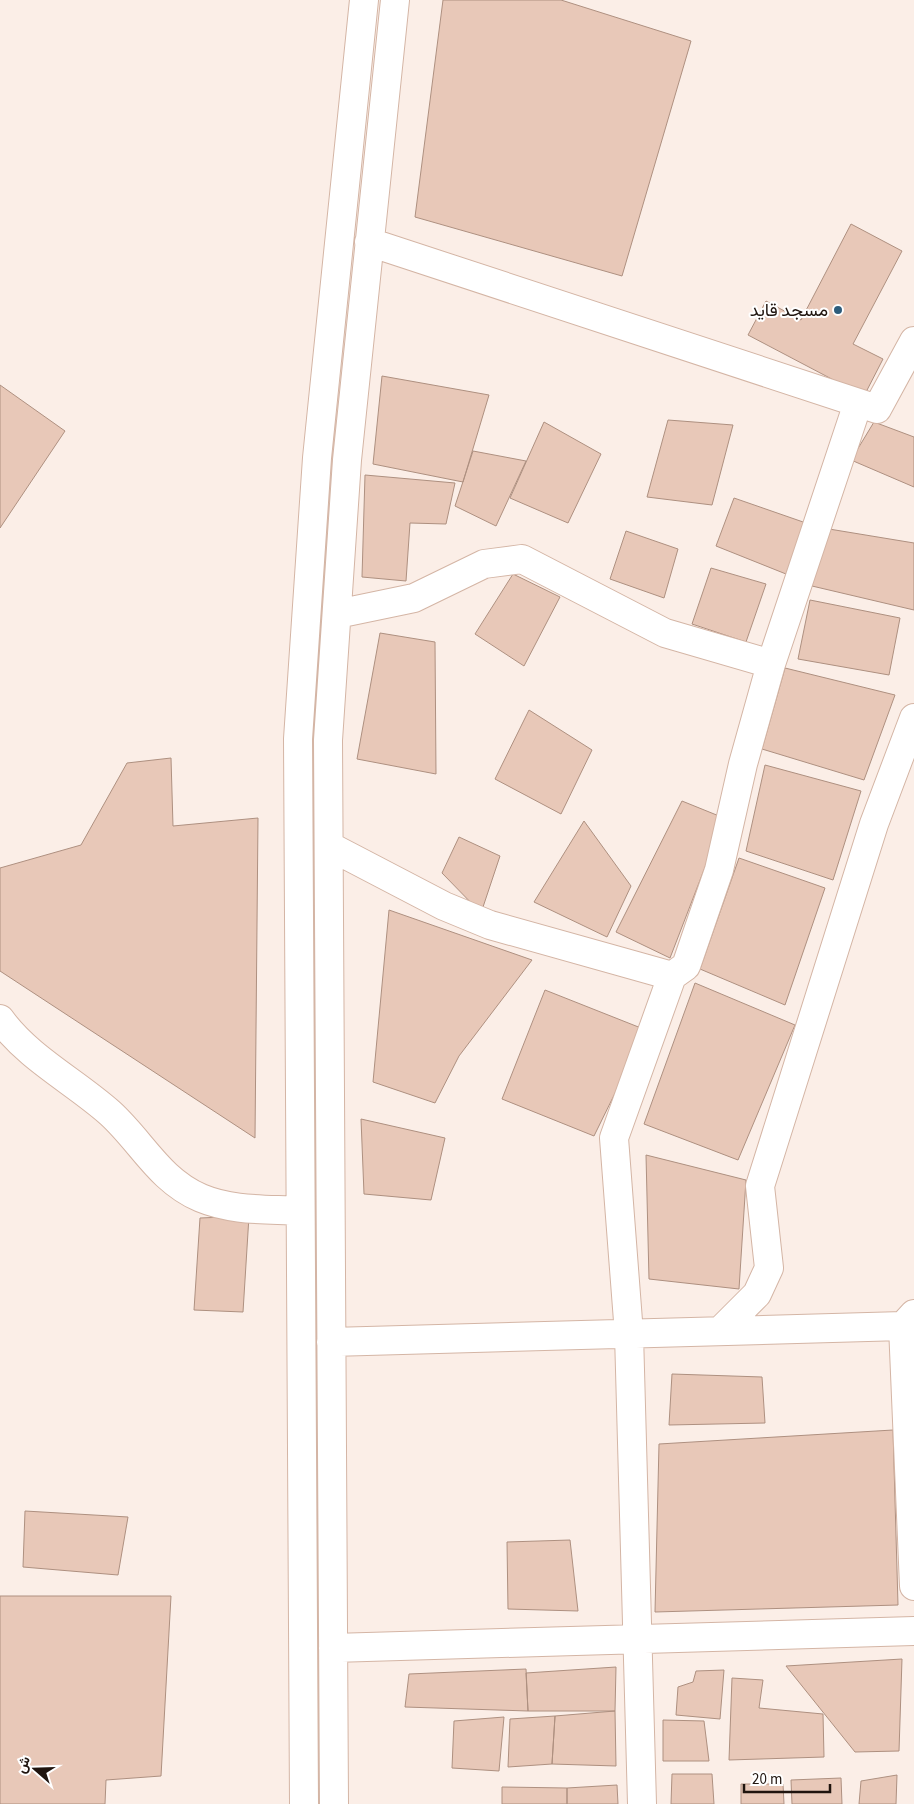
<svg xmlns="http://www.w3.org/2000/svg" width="914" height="1804" font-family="'Source Sans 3',Vazirmatn,sans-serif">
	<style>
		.building { fill: #e8c8b8; stroke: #ae9080 }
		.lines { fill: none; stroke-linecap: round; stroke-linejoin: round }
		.minor-casing { stroke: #d4b5a5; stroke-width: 30 }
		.minor { stroke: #fff; stroke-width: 28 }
		.poi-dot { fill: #2d5c7b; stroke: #fff; stroke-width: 2 }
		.labels { text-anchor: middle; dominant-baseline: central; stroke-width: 4; stroke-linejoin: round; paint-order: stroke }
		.poi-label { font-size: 18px; fill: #1f140e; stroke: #fff; text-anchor: end }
	</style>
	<rect width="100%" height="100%" fill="#fbeee7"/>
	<path class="building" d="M443 0H561L691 41 622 276 415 217Z
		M851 224 902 251 853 344 883 359 864 396 748 335 766 301 801 320Z
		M382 376 489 395 463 482 373 464Z
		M0 385 65 431 0 528Z
		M668 420 733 425 712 505 647 497Z
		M544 422 601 454 568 523 510 498Z
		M874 422 914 437V487L851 460Z
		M473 451 526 461 496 526 455 506Z
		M365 475 455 483 446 524 410 523 406 581 362 577Z
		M734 498 806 523 786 574 716 546Z
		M823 528 914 543V610L812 586Z
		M626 531 678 549 664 598 610 579Z
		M711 568 766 584 746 642 692 624Z
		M513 574 560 597 524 666 475 634Z
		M810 600 900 618 889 675 798 659Z
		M380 633 435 642 436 774 357 759Z
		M785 668 895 695 864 780 762 749Z
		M529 710 592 750 561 814 495 779Z
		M171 758 173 826 258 818 255 1138 0 971V868L81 845 127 763Z
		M765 765 861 791 833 880 746 851Z
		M682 801 724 818 670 958 616 932Z
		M584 821 631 886 607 937 534 902Z
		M459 837 500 856 481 913 442 873Z
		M739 858 825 888 785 1005 700 969Z
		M389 910 532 960 459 1056 435 1103 373 1082Z
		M695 983 795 1025 738 1160 644 1124Z
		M545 990 646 1030 594 1136 502 1099Z
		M361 1119 445 1138 431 1200 364 1194Z
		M646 1155 746 1180 739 1289 649 1279Z
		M249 1216 243 1312 194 1310 200 1218Z
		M672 1374 762 1377 765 1423 669 1425Z
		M893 1430 898 1605 655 1612 659 1444Z
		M25 1511 128 1517 118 1575 23 1567Z
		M570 1540 578 1611 508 1609 507 1542Z
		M0 1596H171L161 1776 106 1780 105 1804H0Z
		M902 1659 899 1751 855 1752 786 1666Z
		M616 1667 615 1711H528L526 1673Z
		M526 1669 528 1711 405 1707 409 1674Z
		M724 1670 720 1719 676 1715 678 1687 693 1682 696 1671Z
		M732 1678 763 1680 759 1708 823 1714 824 1757 729 1760Z
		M615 1711 616 1766 552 1764 555 1716Z
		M555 1716 552 1764 508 1767 510 1719Z
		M504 1717 499 1771 452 1768 454 1721Z
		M663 1720 704 1721 709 1761H663Z
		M672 1774H712L714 1804H671Z
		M897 1775 896 1804H859L861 1781Z
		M841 1778 842 1804H792L791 1780Z
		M741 1784H783L784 1804H741Z
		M617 1785 618 1804H567V1788Z
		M502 1787 567 1788V1804H502Z"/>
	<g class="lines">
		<g class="minor-casing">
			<path id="minor" d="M369 242 877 409 914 341
				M337 614 414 598 484 564 522 559 665 633 771 664 858 403
				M329 846 444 906 490 925 672 976 686 966 719 870 743 764 771 664
				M0 1019C28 1058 74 1081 110 1113 142 1142 159 1180 201 1198 232 1211 266 1209 299 1211
				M914 1314 903 1326 914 1586
				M720 1331 757 1294 769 1268 760 1186 874 824 914 718
				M331 1342 903 1326
				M333 1648 914 1631
				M304 1804 298 739 317 458 364 0
				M334 1804 328 740 347 460 395 0
				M642 1804 629 1334 614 1138 672 976"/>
		</g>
		<use href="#minor" class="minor"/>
	</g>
	<circle class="poi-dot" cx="838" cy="310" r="5"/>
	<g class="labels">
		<g class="poi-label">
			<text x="828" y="310">مسجد قايد</text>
		</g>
	</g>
	<g transform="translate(35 1769) rotate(290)" stroke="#ffffff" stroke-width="4" paint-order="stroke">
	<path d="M0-4L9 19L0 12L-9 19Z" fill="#1f140e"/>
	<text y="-8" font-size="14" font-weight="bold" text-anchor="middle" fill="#1f140e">ش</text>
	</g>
	<path d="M744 1784v8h86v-8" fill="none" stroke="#1f140e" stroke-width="2.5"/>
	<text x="752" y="1784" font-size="15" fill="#1f140e" stroke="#ffffff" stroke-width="4" paint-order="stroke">20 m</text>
</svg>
